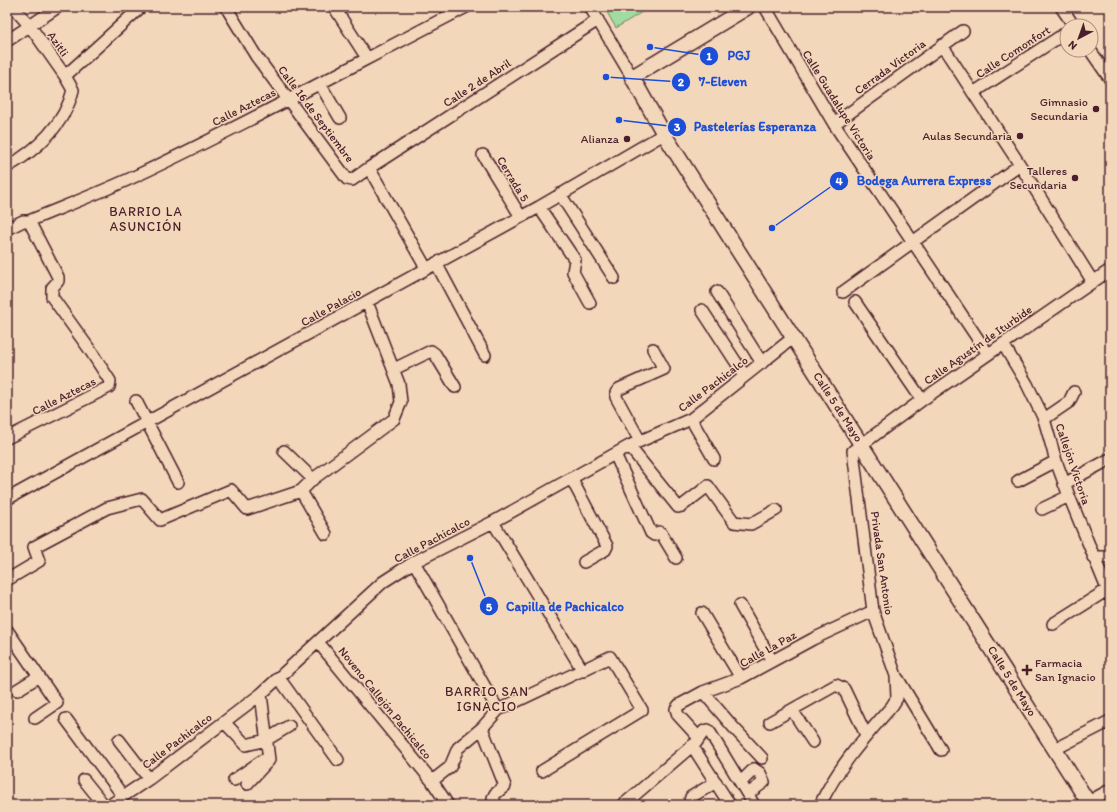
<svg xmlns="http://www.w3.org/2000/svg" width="1117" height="812" font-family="Itim,sans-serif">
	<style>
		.green { fill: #a0dba2; stroke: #757d66 }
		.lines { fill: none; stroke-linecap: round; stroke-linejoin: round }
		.minor-casing { stroke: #4a1f2b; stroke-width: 14 }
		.tertiary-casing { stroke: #4a1f2b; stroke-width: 17 }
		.minor { stroke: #f3d7ba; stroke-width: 11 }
		.tertiary { stroke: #f3d7ba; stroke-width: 14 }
		.poi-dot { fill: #4a1f2b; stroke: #f3d7ba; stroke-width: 1.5 }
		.labels { text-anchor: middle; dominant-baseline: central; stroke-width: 3; stroke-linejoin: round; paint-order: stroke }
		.street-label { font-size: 12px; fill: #4a1f2b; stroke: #f3d7ba }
		.poi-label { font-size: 12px; fill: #4a1f2b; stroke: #f3d7ba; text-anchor: end }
		.neighbourhood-label { font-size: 13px; letter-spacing: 1px; fill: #4a1f2b; stroke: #f3d7ba }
		.leader { fill: none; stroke: #1d4ed8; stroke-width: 1.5 }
		.callout-dot { fill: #1d4ed8; stroke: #f3d7ba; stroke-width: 1.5 }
		.mark-label { font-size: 12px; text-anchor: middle; font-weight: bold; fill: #fff }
		.callout-label { font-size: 13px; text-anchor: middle; font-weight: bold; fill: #1d4ed8; stroke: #f3d7ba; stroke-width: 3; stroke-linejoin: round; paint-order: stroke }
	</style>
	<rect width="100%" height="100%" fill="#f3d7ba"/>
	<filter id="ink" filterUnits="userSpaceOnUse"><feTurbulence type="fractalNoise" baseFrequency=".025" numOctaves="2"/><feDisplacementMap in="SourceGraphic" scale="8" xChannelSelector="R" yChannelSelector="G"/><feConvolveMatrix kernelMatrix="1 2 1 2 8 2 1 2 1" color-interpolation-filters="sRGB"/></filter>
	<g filter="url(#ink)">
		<path class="green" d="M604 7H650L616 28Z"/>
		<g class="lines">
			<g class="minor-casing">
				<path id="minor" d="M13 7 30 26 65 76
					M226 7 256 56 347 179 352 180 369 168 426 268
					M334 7 367 58
					M590 7 632 77
					M765 7 834 124 988 354
					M1061 7 1074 26
					M7 41 58 7
					M942 45 1020 165 1093 282
					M1090 50 1110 79
					M320 84 340 118
					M973 93 1067 32
					M834 124 963 31
					M483 155 521 217
					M7 167C37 150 65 124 73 90L65 76 141 7
					M369 168 598 20
					M560 194 614 278
					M539 207 575 260 573 272 590 303
					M7 229 23 221H29C65 206 102 192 138 175 249 123 357 63 466 7
					M436 263 485 355
					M717 292 762 363
					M843 292 1020 165
					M855 302 922 400
					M702 310 745 376
					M1003 344 1027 384 1044 419 1056 461 1069 496 1110 596
					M394 369 431 351 435 354 455 387
					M136 401 178 482
					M691 419 714 459
					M1044 419 1069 402 1074 392
					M7 438 109 387 110 381 90 350 52 297V288L58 281V277L29 221
					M640 441 616 397V393L619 389 664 369 653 349
					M629 446 678 507 682 506 708 486 734 522 751 524 776 510
					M284 451 313 479
					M615 454 651 533 654 535 659 532 661 533 676 558
					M571 478 607 546 605 550 584 562
					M1018 481 1056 461
					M1064 484 1110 459
					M301 491 326 534
					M7 499 539 207 664 134
					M1042 509 1069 496
					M493 522 583 671
					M1093 557H1110
					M414 562 498 710
					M7 580 39 561 34 547 107 508 142 499 160 520 231 490 247 509 301 491 313 479 394 419 401 402 399 384 367 302
					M740 605 772 661
					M702 613 741 678
					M1053 624 1107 590
					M7 630 57 703 35 718
					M318 642 432 781 448 805
					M279 678 338 760
					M898 679 941 750
					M17 690 38 677
					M703 692 734 728 762 758
					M792 710 813 742
					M66 719 123 796
					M224 722 246 745 266 740 289 726
					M770 722 836 685 844 689 866 735
					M482 728 505 786 495 794 493 798 496 805
					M699 738 678 715 676 709 679 705 703 692 741 678 813 639 873 611
					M119 740 149 779
					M1055 749 1110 721
					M84 780 104 805
					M234 780 263 760
					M432 781 450 767 458 748 482 728 498 710 610 657 642 710 542 771
					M741 782 754 769 760 773 764 782 748 794
					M247 784 269 760 261 694
					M1088 802 1110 790
					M110 805 149 779 261 694 383 582 414 562 493 522 629 446 691 419 794 337
					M623 805 693 745
					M691 805 690 801 691 797 716 782
					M730 805 693 747 704 731 708 730 711 734 754 805
					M820 805C837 768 865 737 892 706L897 698 896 676 873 611 853 451 922 400 1110 270"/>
			</g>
			<g class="tertiary-casing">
				<path id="tertiary" d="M748 7 632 77 664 134 1090 805"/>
			</g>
			<use href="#minor" class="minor"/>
			<use href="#tertiary" class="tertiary"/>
		</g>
	</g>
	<g class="poi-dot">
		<circle cx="1096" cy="109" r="4"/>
		<circle cx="1020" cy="136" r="4"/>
		<circle cx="627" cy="139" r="4"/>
		<circle cx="1075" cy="178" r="4"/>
		<path d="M1025 664h4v4h4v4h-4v4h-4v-4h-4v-4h4z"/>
	</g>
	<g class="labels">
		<g class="street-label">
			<text transform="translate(58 44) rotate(55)">Azitli</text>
			<text transform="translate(1013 52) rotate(-33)">Calle Comonfort</text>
			<text transform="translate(890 67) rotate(-36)">Cerrada Victoria</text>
			<text transform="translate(477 83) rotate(-33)">Calle 2 de Abril</text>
			<text transform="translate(839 105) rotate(58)">Calle Guadalupe Victoria</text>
			<text transform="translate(244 107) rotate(-27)">Calle Aztecas</text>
			<text transform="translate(316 114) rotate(53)">Calle 16 de Septiembre</text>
			<text transform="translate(513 179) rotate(59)">Cerrada 5</text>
			<text transform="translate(331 307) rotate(-29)">Calle Palacio</text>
			<text transform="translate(978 345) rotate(-35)">Calle Agustín de Iturbide</text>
			<text transform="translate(713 384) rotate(-37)">Calle Pachicalco</text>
			<text transform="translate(64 396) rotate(-27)">Calle Aztecas</text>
			<text transform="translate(838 407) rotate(57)">Calle 5 de Mayo</text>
			<text transform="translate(1073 464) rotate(71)">Callejón Victoria</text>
			<text transform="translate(432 540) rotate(-28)">Calle Pachicalco</text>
			<text transform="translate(882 563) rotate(82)">Privada San Antonio</text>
			<text transform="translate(768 649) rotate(-29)">Calle La Paz</text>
			<text transform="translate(1012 681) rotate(58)">Calle 5 de Mayo</text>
			<text transform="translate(385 703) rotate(51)">Noveno Callejón Pachicalco</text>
			<text transform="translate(177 741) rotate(-37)">Calle Pachicalco</text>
		</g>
		<g class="poi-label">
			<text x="1088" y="102">Gimnasio<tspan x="1088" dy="14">Secundaria</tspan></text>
			<text x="1012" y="136">Aulas Secundaria</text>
			<text x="619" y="139">Alianza</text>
			<text x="1067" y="171">Talleres<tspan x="1067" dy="14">Secundaria</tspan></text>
			<text x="1035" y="663" text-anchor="start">Farmacia<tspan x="1035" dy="14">San Ignacio</tspan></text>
		</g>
		<g class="neighbourhood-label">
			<text x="146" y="211">BARRIO LA<tspan x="146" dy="15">ASUNCIÓN</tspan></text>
			<text x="487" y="691">BARRIO SAN<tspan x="487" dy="15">IGNACIO</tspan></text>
		</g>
	</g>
	<path class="leader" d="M650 47L709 56M606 77L681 82M619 120L677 127M772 228L839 181M470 558L489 606"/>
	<g class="callout-dot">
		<circle cx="650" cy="47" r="4"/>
		<circle cx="606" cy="77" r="4"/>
		<circle cx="619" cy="120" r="4"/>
		<circle cx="772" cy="228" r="4"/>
		<circle cx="470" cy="558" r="4"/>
		<circle cx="709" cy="56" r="10"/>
		<circle cx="681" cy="82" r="10"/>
		<circle cx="677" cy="127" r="10"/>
		<circle cx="839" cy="181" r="10"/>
		<circle cx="489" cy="606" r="10"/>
	</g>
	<g class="mark-label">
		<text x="709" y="60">1</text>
		<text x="681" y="86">2</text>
		<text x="677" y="131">3</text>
		<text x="839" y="185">4</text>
		<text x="489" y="611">5</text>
	</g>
	<g class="callout-label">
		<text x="739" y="60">PGJ</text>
		<text x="723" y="86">7-Eleven</text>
		<text x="755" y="131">Pastelerías Esperanza</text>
		<text x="924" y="185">Bodega Aurrera Express</text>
		<text x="565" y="611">Capilla de Pachicalco</text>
	</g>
	<rect width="1117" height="812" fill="none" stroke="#f3d7ba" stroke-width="24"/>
	<rect x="12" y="12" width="1093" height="788" fill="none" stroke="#4a1f2b" stroke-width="1.5" filter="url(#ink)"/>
	<g transform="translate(1079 38) rotate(221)"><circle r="19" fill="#f3d7ba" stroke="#af8d81"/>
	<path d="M0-3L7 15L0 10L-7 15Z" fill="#4a1f2b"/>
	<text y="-6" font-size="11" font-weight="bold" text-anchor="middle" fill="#4a1f2b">N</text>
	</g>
</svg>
